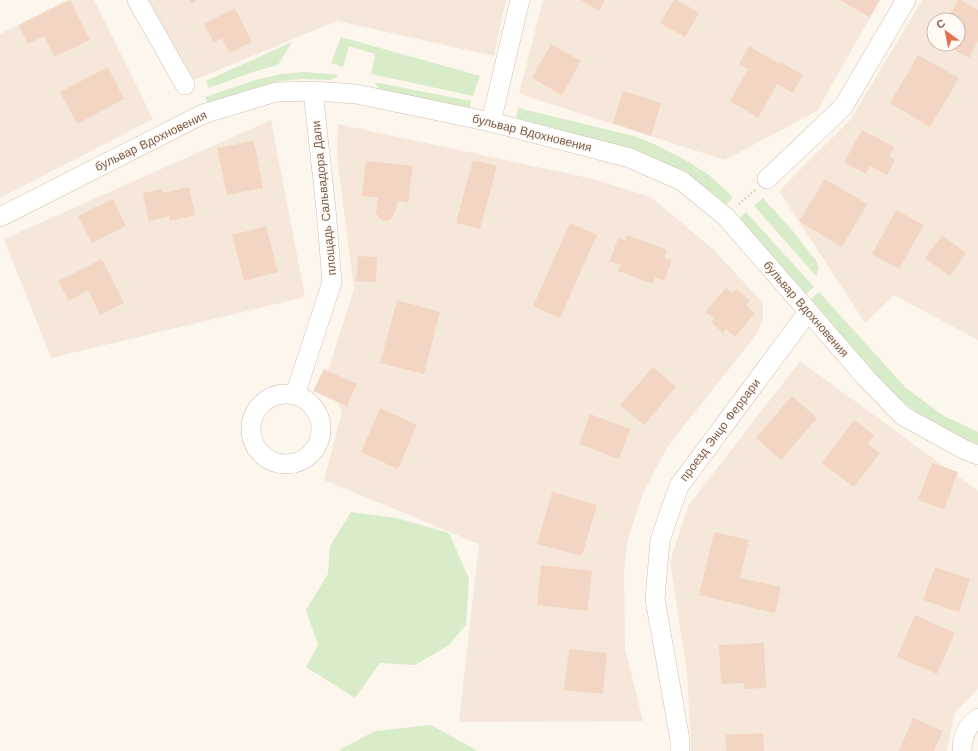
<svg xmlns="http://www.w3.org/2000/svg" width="978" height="751" font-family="'Work Sans',sans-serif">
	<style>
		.residential { fill: #f5e8da; fill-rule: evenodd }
		.green { fill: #d8ecc9 }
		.building { fill: #f3d5c3 }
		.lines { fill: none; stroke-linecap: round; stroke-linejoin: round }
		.minor-casing { stroke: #d1beb0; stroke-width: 20 }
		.path { stroke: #d9b8a5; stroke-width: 2.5; stroke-dasharray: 1 3; stroke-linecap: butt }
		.minor { stroke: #fff; stroke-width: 19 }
		.labels { text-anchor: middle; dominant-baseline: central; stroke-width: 3; stroke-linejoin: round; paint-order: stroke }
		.street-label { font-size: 12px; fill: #7a5c4d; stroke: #fffaf3 }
	</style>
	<rect width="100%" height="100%" fill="#fdf6ec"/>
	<path class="residential" d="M67 0H94L153 119 0 198V34Z
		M147 0H506L494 56 337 21 194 80Z
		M543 0H880L817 111 725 160 519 94Z
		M922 0H978V340L894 295 865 323 779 191 851 119ZM934 20H958V44H934Z
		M271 120 305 297 51 358 4 239Z
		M338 124 593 179 651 197 713 249 763 303V319L756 335 668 446 643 493 628 539 624 570 625 648 643 721 459 722 479 544 324 480 342 412 326 377 354 289 337 157Z
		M800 361 978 491V689L955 712 947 751H691L687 673 670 562 688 506Z"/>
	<path class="green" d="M341 37 480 76 473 96 371 74 375 54 349 46 343 67 331 63Z
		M292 42 278 65 256 71 209 88 206 81Z
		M306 72 340 75 330 80 302 79 281 81 259 87 208 105 205 97 255 80 281 74Z
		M374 82 471 101 470 108 381 91Z
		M518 108 634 136 656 145 687 161 709 175 733 197 725 206 637 151 615 144 524 122 516 117Z
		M763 198 792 230 817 262 819 268 816 276 754 206Z
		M746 212 814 287 806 294 738 219Z
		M819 292 906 388 944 416 978 432V444C946 433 913 414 890 389 862 361 837 329 811 299Z
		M351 512 397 518 449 533 469 579 466 625 449 645 415 665 380 663 355 698 306 667 318 645 306 610 328 574 330 546Z
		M431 725 476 750V751H340L341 749 375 731Z"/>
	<path class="building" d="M70 0 90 40 54 57 44 36 28 44 19 25Z
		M189 0H197L192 4Z
		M581 0H605L599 11Z
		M674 0H677L699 13 685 37 660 23Z
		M840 0H880L870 17Z
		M958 0H961L978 10V41L969 58 944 44H958V20H947Z
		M235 8 252 42 230 53 222 38 214 43 204 24Z
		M551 44 581 61 562 95 532 78Z
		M749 46 780 64 781 62 803 75 793 93 777 84 758 118 730 101 748 69 739 64Z
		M918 55 959 78 930 127 890 103Z
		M108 67 124 99 77 124 60 92Z
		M623 91 661 103 651 136 613 123Z
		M862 130 894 147 889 157 895 160 887 175 870 166 866 174 844 162Z
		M254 141 263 188 227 195 217 148Z
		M473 160 497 166 480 229 456 223Z
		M366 161 413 166 408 203 398 201 394 215 389 220 385 221 380 219 376 213 378 198 362 196Z
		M825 179 867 204 842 247 799 221Z
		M189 187 195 215 170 221 169 216 149 221 143 193 162 189 163 193Z
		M113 199 126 226 92 243 78 216Z
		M896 210 924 225 899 269 872 254Z
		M570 223 597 235 560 318 533 306Z
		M266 226 278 272 244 281 232 235Z
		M627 235 667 250 664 258 672 260 664 281 655 277 653 284 618 271 621 265 610 261 618 238 625 240Z
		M942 235 966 253 950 276 925 258Z
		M358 256 377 257 376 282 356 281Z
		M102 259 124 303 100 315 88 290 69 301 58 281Z
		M726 288 733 293 736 289 750 301 746 305 755 313 735 337 726 329 723 333 711 322 714 319 705 312Z
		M397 300 440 312 424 374 380 363Z
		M653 367 676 387 644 425 620 405Z
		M324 369 357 384 347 406 313 391Z
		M792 396 817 418 781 460 756 438Z
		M380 408 417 425 398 469 361 452Z
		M590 414 630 429 619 459 579 444Z
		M854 420 874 435 868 444 880 453 854 487 822 463Z
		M932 463 958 472 944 509 918 500Z
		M552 492 597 505 582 556 537 544Z
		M714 532 749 540 740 578 781 587 775 613 699 595Z
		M541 565 592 571 587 611 537 605Z
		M935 567 970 579 959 612 923 600Z
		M915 615 955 633 937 674 897 657Z
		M764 643 766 688 744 689V683L721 684 719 645Z
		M569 649 607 653 603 694 564 690Z
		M913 718 943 731 934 751H899Z
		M763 733 764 751H726L725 735Z"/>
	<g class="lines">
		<g class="minor-casing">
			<path id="minor" d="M137 0 185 85
				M491 122 520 0
				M767 179 843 107 906 0
				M0 217 203 114 276 92 313 91 356 94 491 122 630 158 682 181 726 217 867 379 903 416 965 450 978 455
				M251 429a35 35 0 1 1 70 0a35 35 0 1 1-70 0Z
				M295 395 332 282 326 209 313 91
				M680 751V740L655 599 660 540 679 486 808 312
				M962 751C962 737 966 726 978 718"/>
		</g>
		<path class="path" d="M739 204 755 190"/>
		<use href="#minor" class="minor"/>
	</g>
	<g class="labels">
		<g class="street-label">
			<text transform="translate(532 133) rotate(14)">бульвар Вдохновения</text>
			<text transform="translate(151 141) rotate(-26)">бульвар Вдохновения</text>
			<text transform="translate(324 198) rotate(-96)">площадь Сальвадора Дали</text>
			<text transform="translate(806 309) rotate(49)">бульвар Вдохновения</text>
			<text transform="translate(720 430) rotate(-53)">проезд Энцо Феррари</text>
		</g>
	</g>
	<g transform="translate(946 32) rotate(327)"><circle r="19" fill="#fffaf3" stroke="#cabbb1"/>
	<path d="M0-3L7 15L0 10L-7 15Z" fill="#e76f51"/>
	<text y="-6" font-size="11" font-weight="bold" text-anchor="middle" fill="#7a5c4d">С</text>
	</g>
</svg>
